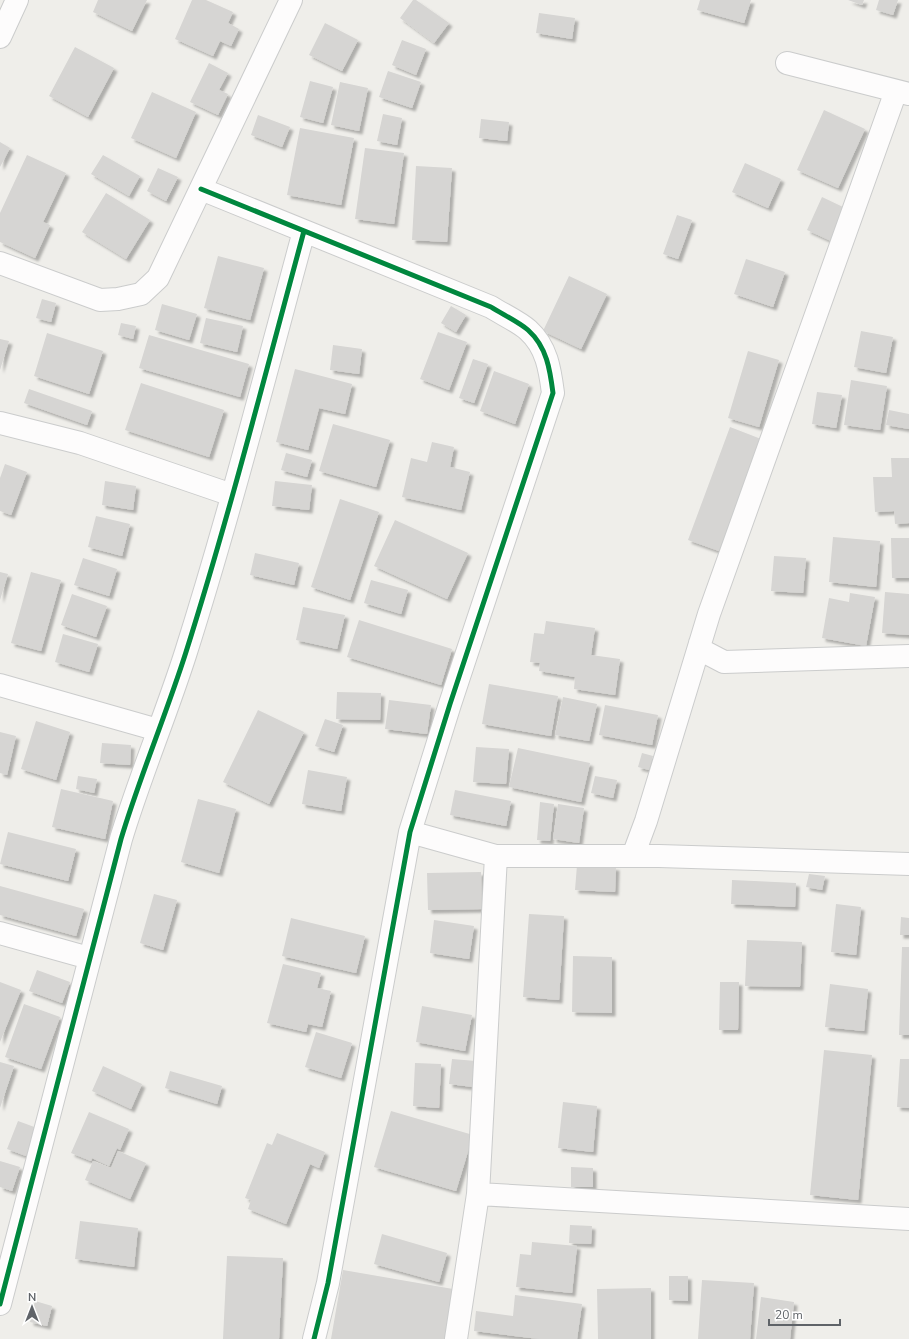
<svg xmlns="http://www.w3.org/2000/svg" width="909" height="1339" font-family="'Nunito Sans',sans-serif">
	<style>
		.building { fill: #d6d5d3; filter: url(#shadow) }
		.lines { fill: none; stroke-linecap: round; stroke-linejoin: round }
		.minor-casing { stroke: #cbcccc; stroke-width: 24 }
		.minor { stroke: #fdfcfc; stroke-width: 22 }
		.cycleway-casing { stroke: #fff; stroke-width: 8 }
		.cycleway { stroke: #00873e; stroke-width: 5 }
	</style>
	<defs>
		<filter id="shadow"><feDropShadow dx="3.5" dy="3.5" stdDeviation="1" flood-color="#0004"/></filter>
	</defs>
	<rect width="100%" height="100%" fill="#efeeea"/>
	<path class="building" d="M98 0H147L132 31 93 12Z
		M192 0H206L233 12 228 23 239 29 231 46 220 41 213 56 175 39Z
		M413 0H416L449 23 434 43 400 18Z
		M700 0H751L744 23 697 10Z
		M848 0H864L862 5Z
		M879 0H898L893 15 876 10Z
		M539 13 575 18 572 39 536 33Z
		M325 23 358 40 342 71 309 55Z
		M402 40 426 49 416 75 392 65Z
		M75 47 114 68 88 117 49 96Z
		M209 63 228 73 219 90 228 94 218 115 190 102Z
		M388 71 421 82 412 108 379 97Z
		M310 81 333 87 323 123 300 117Z
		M340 82 368 88 359 131 331 125Z
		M152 92 196 112 176 158 131 138Z
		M824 110 865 129 838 188 797 170Z
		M383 114 402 118 397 145 377 141Z
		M258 115 290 127 282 147 251 135Z
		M481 119 509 122 507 141 479 138Z
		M300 128 354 138 341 205 287 195Z
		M0 142 10 148 0 167Z
		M365 148 404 153 394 224 355 219Z
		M27 155 66 173 43 222 50 225 35 258 0 242V213Z
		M103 155 140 176 129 196 91 174Z
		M745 163 781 179 768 208 732 192Z
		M416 166 452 168 447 242 412 240Z
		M158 168 178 177 166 201 147 191Z
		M106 193 150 220 126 259 82 232Z
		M822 197 845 208 831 241 807 230Z
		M677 215 692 220 678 259 663 254Z
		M218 256 264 268 250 320 204 308Z
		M746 259 785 272 773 307 734 294Z
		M569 276 607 294 581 349 543 331Z
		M42 299 56 303 51 322 36 318Z
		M162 304 197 314 189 340 155 330Z
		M451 306 466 315 456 332 441 323Z
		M206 318 243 326 237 352 200 343Z
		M121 323 136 326 133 339 118 335Z
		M861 331 893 337 886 373 854 367Z
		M438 332 467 342 449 390 420 379Z
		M47 333 103 351 89 394 34 376Z
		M149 335 249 364 240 397 139 368Z
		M0 339 9 341 0 370Z
		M333 345 362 349 359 374 330 370Z
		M748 351 779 360 759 427 728 418Z
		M473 359 488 364 474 403 459 398Z
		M295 369 352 384 345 414 319 408 308 450 276 442Z
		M494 371 529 384 515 424 480 411Z
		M851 380 887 386 880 430 844 425Z
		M141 383 224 410 209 457 125 430Z
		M29 389 92 411 87 425 24 403Z
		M817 392 842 395 836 428 812 424Z
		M889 410 909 414V429L886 425Z
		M333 424 390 440 376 487 319 471Z
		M730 427 761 439 719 551 688 540Z
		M432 442 454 447 450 467 470 472 461 510 402 497 411 458 427 462Z
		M286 453 312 460 307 477 281 470Z
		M891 458H909V523L895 524 894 511 875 512 873 477H892Z
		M5 464 27 472 11 515 0 511V478Z
		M105 481 136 486 133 510 102 505Z
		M275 481 312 485 309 510 272 506Z
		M340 499 379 512 350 600 311 587Z
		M96 516 130 524 122 556 88 547Z
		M395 520 468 553 447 599 374 566Z
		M833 537 880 541 876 587 829 582Z
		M891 538H909V578H892Z
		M255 553 299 563 294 585 250 575Z
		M774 556 806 558 803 593 771 591Z
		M83 558 117 569 109 596 74 585Z
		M0 572 8 574 0 600Z
		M31 572 61 580 41 651 11 643Z
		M371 580 408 590 401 614 364 603Z
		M885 592 909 594V635L882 633Z
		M850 593 875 597 866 646 822 638 829 598 849 602Z
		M72 594 107 606 96 637 61 625Z
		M303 607 345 615 337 649 296 640Z
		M359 620 452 649 441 685 347 657Z
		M546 621 595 628 591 655 620 659 615 695 574 689 575 677 539 671 540 663 530 662 534 633 544 634Z
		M63 634 98 644 89 672 55 662Z
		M489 684 558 696 551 736 482 724Z
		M337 692 381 693 380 720 336 719Z
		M563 697 597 704 589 741 555 735Z
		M389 700 431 705 427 734 385 729Z
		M605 705 658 715 652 745 599 735Z
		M258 710 304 732 269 804 223 782Z
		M325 719 343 725 334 752 315 746Z
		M36 721 70 732 56 780 21 769Z
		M0 732 16 736 7 775 0 773Z
		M102 743 131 745 130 765 100 763Z
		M476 747 509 749 506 784 473 782Z
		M518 748 590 763 581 802 509 787Z
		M642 753 653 756 649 770 638 767Z
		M308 770 347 777 341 811 302 804Z
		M78 776 97 779 94 793 76 789Z
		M595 776 617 780 613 798 591 793Z
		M61 789 113 801 105 839 52 827Z
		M455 790 511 801 506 826 450 815Z
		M198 799 236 809 219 873 181 862Z
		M540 802 554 804 550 841 537 840Z
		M558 804 584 808 579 843 553 839Z
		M8 832 76 849 68 881 0 864Z
		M577 865 616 867 615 892 575 890Z
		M481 872 482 909 428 910 427 873Z
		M809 874 825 876 822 890 806 887Z
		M732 880 796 883 795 907 731 904Z
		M0 886 84 909 76 936 0 915Z
		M154 894 177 900 163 950 140 943Z
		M836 904 861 907 856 955 831 952Z
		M529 914 564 916 559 1000 523 997Z
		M901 917 909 918V935H900Z
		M291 918 365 936 356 973 282 956Z
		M434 920 474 926 469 959 430 953Z
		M747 940 802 942 800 987 745 986Z
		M902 947H909V1035H899Z
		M573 956 612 957V1013L572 1012Z
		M283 964 321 973 317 988 331 991 322 1027 308 1024 306 1032 267 1023Z
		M37 970 70 982 62 1003 29 991Z
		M0 982 21 990 0 1042Z
		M720 982H739L738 1030H719Z
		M830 984 868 989 864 1031 825 1027Z
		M24 1004 60 1017 41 1069 5 1057Z
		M422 1006 472 1015 465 1051 416 1042Z
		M316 1032 352 1043 341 1078 305 1067Z
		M824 1050 872 1055 858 1200 810 1195Z
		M452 1059 476 1061 473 1087 449 1084Z
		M900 1059H909V1108L897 1107Z
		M0 1062 14 1066 0 1108Z
		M415 1063 441 1064 439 1108 413 1106Z
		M103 1066 142 1084 131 1109 92 1091Z
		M170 1071 222 1086 217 1104 165 1088Z
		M563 1102 597 1106 593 1152 558 1148Z
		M391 1111 473 1135 456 1191 374 1167Z
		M89 1112 129 1129 120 1150 117 1148 109 1166 92 1158 91 1161 71 1153Z
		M18 1121 37 1128 26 1156 7 1149Z
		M277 1133 325 1152 319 1168 310 1164 286 1224 248 1209 251 1200 245 1198 267 1143 272 1145Z
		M118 1151 146 1163 130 1199 85 1180 93 1161 111 1168Z
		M0 1161 20 1167 12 1191 0 1187Z
		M571 1167 593 1168V1187H571Z
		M80 1221 138 1228 134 1267 75 1259Z
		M570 1225 592 1226 591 1244 569 1243Z
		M382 1234 447 1253 439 1282 374 1264Z
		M532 1242 577 1246 572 1293 516 1287 520 1254 531 1255Z
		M227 1256 283 1258 279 1339H223Z
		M343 1270 453 1289 444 1339H331Z
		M669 1276H688V1301L669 1300Z
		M702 1280 754 1283 750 1339H698Z
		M651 1288V1339H598L597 1289Z
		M515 1295 582 1304 577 1339H539L474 1331 476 1311 513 1316Z
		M761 1297 794 1302 790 1339H756Z
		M35 1301 52 1306 47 1326 30 1322Z"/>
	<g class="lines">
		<g class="minor-casing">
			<path id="minor" d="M0 37 17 0
				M787 63 909 94
				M201 189 491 307C502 314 519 322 528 330 547 347 550 370 553 393L450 704 410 832 328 1283 314 1339
				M0 263 100 300 118 299 141 294 158 278 291 0
				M0 423 80 443 232 495
				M700 643 703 651 724 662 909 656
				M0 685 158 730
				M410 832 496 856H659L909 864
				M633 856 646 821 709 614 896 91
				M0 933 89 958
				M478 1194 909 1219
				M0 1304 121 839C140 776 166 715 186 652 230 513 266 371 304 231
				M456 1339 478 1194 496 856"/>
		</g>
		<use href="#minor" class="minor"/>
		<g class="cycleway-casing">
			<path id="cycleway" d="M201 189 491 307C502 314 519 322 528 330 547 347 550 370 553 393L450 704 410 832 328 1283 314 1339
				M0 1304 121 839C140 776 166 715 186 652 230 513 266 371 304 231"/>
		</g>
		<use href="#cycleway" class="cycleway"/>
	</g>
	<g transform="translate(32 1307)" stroke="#ffffff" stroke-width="3" paint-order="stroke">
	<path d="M0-3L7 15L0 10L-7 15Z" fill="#5f6368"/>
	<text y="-6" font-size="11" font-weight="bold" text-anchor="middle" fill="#5f6368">N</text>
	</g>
	<path d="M769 1319v6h71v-6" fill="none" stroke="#5f6368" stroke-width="2"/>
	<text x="775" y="1319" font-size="12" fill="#5f6368" stroke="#ffffff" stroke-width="3" paint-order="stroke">20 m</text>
</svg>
